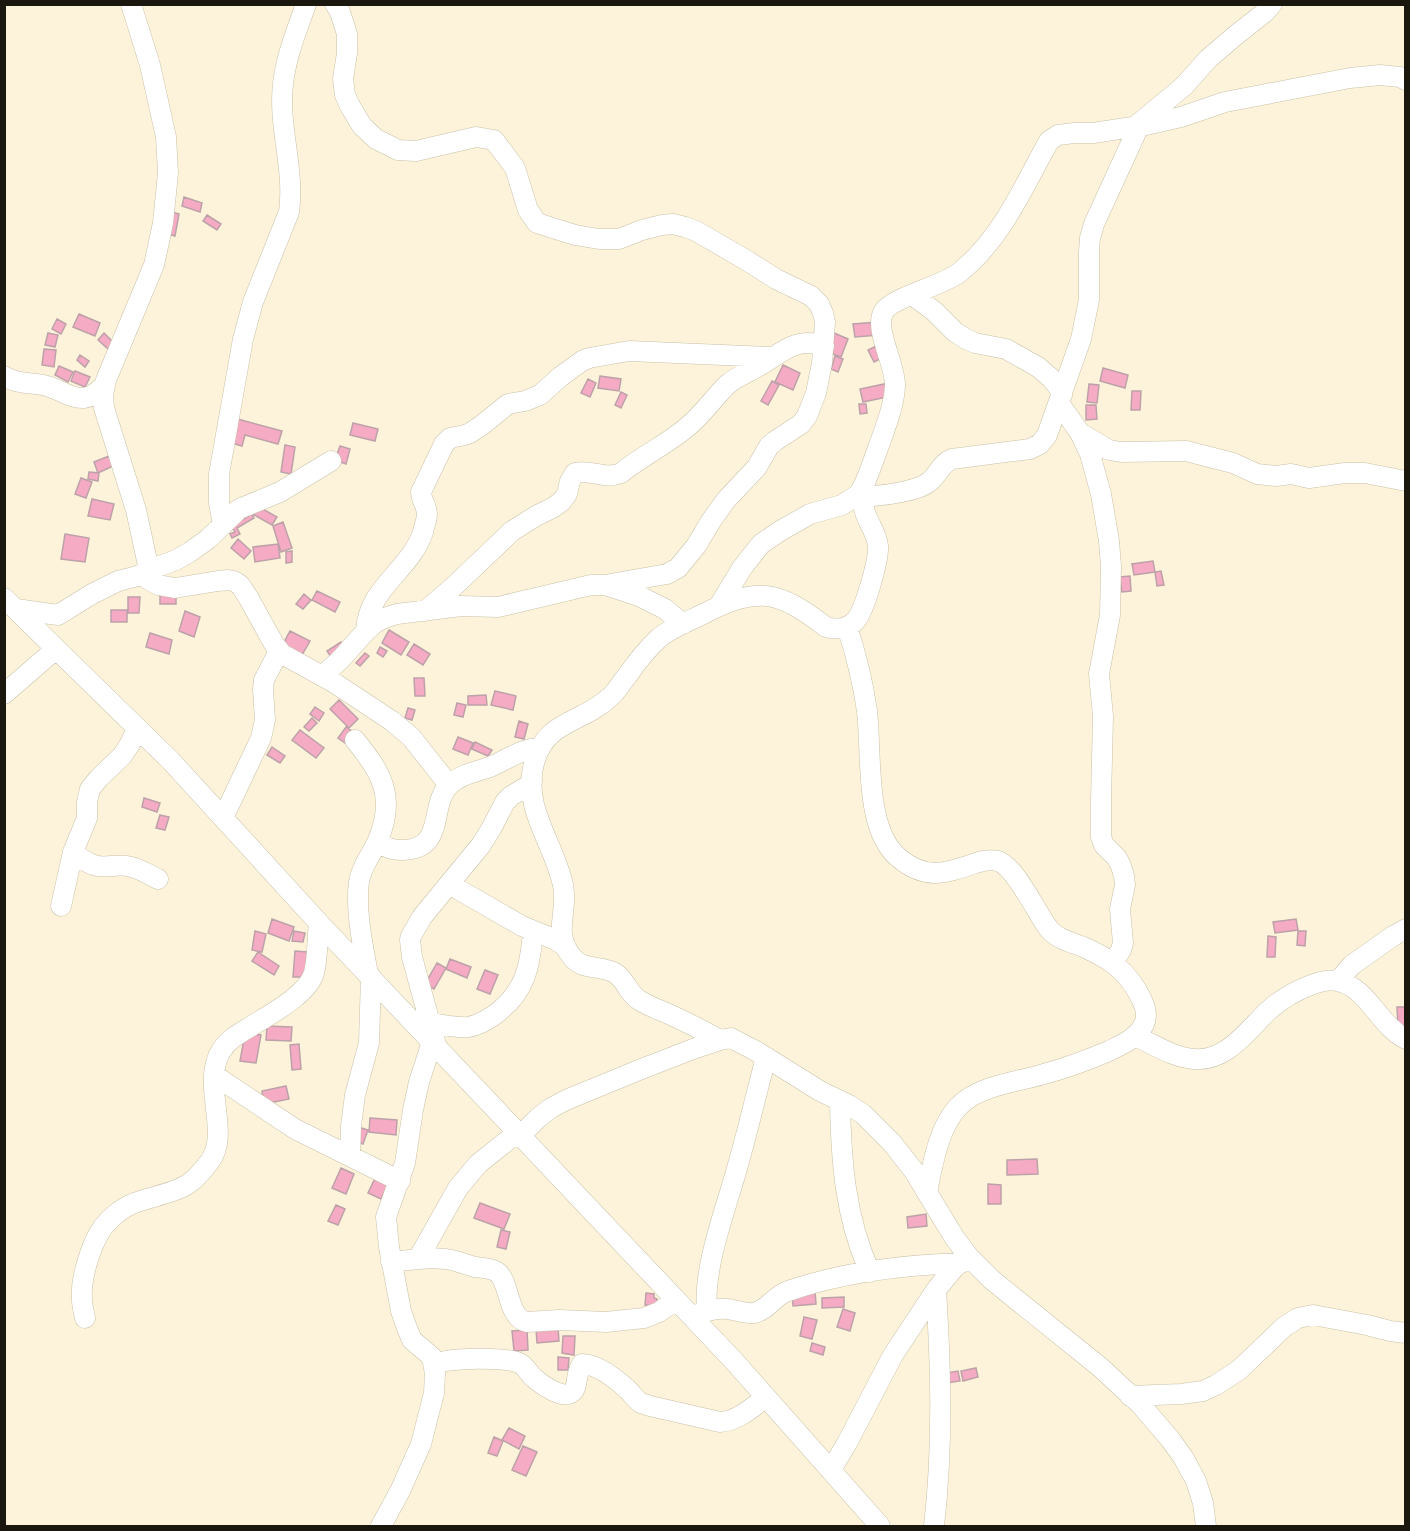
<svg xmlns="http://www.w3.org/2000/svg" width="1410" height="1531" font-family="'Varela Round',sans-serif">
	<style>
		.building { fill: #f6abc4; stroke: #bda1a9; stroke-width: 1.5 }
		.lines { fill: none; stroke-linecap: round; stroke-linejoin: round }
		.minor-casing { stroke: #c8c0a8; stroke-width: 21 }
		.minor { stroke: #fff; stroke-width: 20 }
	</style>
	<rect width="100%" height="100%" fill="#fcf3da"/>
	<path class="building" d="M184 197 202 203 200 212 182 206Z
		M168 211 179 214 175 236 164 233Z
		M207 215 221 224 217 230 203 221Z
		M79 314 100 323 95 336 73 327Z
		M57 319 66 324 61 334 52 329Z
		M878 322 879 335 855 337 853 324Z
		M48 333 58 335 55 347 45 345Z
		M104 333 114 343 108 349 98 340Z
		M834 333 848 339 841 357 827 352Z
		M876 346 882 358 874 362 868 350Z
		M44 349 56 350 54 367 42 365Z
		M80 355 89 361 85 367 77 360Z
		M835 356 843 359 838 372 831 369Z
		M783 365 800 373 793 390 775 382Z
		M59 366 73 372 68 382 55 375Z
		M1103 368 1128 375 1125 388 1100 381Z
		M75 371 90 377 85 387 71 381Z
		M600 376 621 379 619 391 598 388Z
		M588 379 596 383 590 397 581 393Z
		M772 381 779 385 768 405 761 401Z
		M889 383 892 396 863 402 860 389Z
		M1089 384 1099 385 1097 403 1087 402Z
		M1132 391H1141L1140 410H1131Z
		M621 392 627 395 621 408 615 405Z
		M859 404H866L867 413 860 414Z
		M1086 405H1096L1097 419 1086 420Z
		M234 418 282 431 278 444 245 435 242 446 228 442Z
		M353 423 378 429 375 441 350 435Z
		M285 445 295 447 291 474 281 472Z
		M340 446 350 449 346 464 335 460Z
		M109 456 113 466 98 473 94 462Z
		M89 472 99 473 98 481 88 479Z
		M81 478 92 482 86 498 75 494Z
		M92 499 114 504 110 520 88 516Z
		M254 504 277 517 272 525 249 512Z
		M252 514 254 518 237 528 240 534 232 538 230 534 235 532 231 526Z
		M283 522 292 548 281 552 273 526Z
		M65 534 89 538 85 562 61 559Z
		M238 539 251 551 244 559 231 548Z
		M278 544 280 558 255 562 253 547Z
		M292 551V562L286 563V552Z
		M1153 561 1155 572 1134 575 1132 564Z
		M1161 571 1164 585 1157 586 1155 572Z
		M1130 576 1131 591 1122 592 1120 577Z
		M317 591 340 602 335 612 312 600Z
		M176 594V604H160V595Z
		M304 594 311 600 303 609 296 604Z
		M128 597H140L139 613H128Z
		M111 610H127V622H111Z
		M185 611 200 617 194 637 179 631Z
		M389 630 409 642 401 655 382 643Z
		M290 631 310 641 302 655 283 644Z
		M150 633 172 640 169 654 146 647Z
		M341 642 345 648 331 657 327 651Z
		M414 644 430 654 423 665 407 655Z
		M380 647 387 651 383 657 377 653Z
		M365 653 369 656 360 666 356 663Z
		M414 678H424L425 696H415Z
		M495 691 516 696 513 710 491 705Z
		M486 695 487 705H468V696Z
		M339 700 358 719 349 728 330 709Z
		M457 703 466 705 463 717 454 715Z
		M315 707 324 713 319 721 310 714Z
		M408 708 415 710 412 720 405 718Z
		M312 718 317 723 309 731 304 727Z
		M519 721 528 724 524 739 515 737Z
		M346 727 352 731 345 743 338 738Z
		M300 730 324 748 316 758 292 740Z
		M458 737 473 743 468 755 453 749Z
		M475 742 492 750 488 756 472 749Z
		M272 747 285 756 280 763 267 755Z
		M144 798 160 803 157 812 142 807Z
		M160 815 169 817 165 830 156 828Z
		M272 919 294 927 289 941 268 933Z
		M1296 919 1298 930 1275 933 1273 922Z
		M255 931 266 934 262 952 252 950Z
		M294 931 305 933 303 942 292 941Z
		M1298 931H1306L1305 946 1297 945Z
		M1268 936 1276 937 1275 957H1267Z
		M295 951 307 952 305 977H293Z
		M258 952 279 966 274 975 252 961Z
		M450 959 471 967 467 978 446 969Z
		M437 963 446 968 434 989 425 984Z
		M485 970 498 975 490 994 477 989Z
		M1397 1007H1406V1025L1398 1026Z
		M267 1026 292 1027 291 1041 266 1040Z
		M245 1033 261 1035 256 1063 240 1061Z
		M299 1044 301 1069 292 1070 290 1045Z
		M286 1086 289 1099 264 1104 262 1091Z
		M370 1118 397 1120 396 1135 369 1132Z
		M358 1127 368 1130 363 1144 354 1141Z
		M1037 1159 1038 1174 1007 1175V1160Z
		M341 1168 354 1174 346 1194 332 1188Z
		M378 1172 391 1178 381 1199 368 1193Z
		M988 1184 1001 1185V1204H988Z
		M480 1203 510 1214 504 1229 474 1218Z
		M336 1205 345 1209 338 1225 328 1221Z
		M926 1214 927 1226 908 1228 907 1217Z
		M501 1230 510 1232 506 1249 497 1247Z
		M815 1291 816 1304 793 1306 792 1293Z
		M646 1293 654 1294V1298L657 1299 656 1306 645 1305Z
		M844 1297V1307L822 1308V1298Z
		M843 1309 855 1313 850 1331 837 1327Z
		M804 1317 817 1320 812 1339 800 1336Z
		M558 1327 559 1341 537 1343 536 1329Z
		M527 1330 528 1350 514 1351 512 1331Z
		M563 1336H575L574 1355 562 1353Z
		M812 1343 825 1347 823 1355 810 1351Z
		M558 1357 569 1358 568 1370H558Z
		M976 1368 978 1377 963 1381 961 1371Z
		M958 1371 960 1381 947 1383 946 1373Z
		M509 1428 525 1436 519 1449 502 1440Z
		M494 1437 503 1441 497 1456 488 1453Z
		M523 1446 537 1452 526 1476 512 1470Z"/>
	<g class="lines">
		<g class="minor-casing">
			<path id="minor" d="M131 4 150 65 166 137 168 173 163 223 154 265 106 380 103 395 104 408 136 510 149 570
				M335 4 340 12 347 34V53L343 79 345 95 350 106 362 126 376 139 398 150 416 151 476 137 494 140 515 168 528 210 537 223 575 235 599 239H619L642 230 662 225 673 224 685 227 696 231 746 260 776 279 811 296 819 304 823 313 825 322 822 363 816 393 807 416 801 424 775 441 769 446 757 467 726 500 711 521 696 546 678 568 667 574 605 585
				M1137 125 1184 86 1208 59 1236 35 1264 13 1272 4
				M912 295 934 311 955 332 966 339 975 343 1006 349 1038 367 1052 379 1059 388 1062 395
				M4 376C17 385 33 382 47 386 59 389 71 399 84 398 92 397 98 391 104 386
				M1059 403 1080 433 1090 454 1101 494 1109 541 1111 566 1110 615 1099 674 1103 716 1101 801V837L1104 845 1117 858 1121 866 1124 876 1125 885 1120 909 1123 943 1121 950 1113 962
				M1080 433 1109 450 1121 452 1186 451 1233 463 1257 474 1276 476 1291 474 1309 478 1345 473H1365L1406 481
				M223 525 219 503V474L243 339 253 302 289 212C295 169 278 127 283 84 286 56 297 30 306 4
				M138 576 149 570 176 560 190 552 208 539 239 509 280 492 331 461
				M4 598 171 761 319 923 734 1361 880 1526
				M719 606 742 568 761 544 780 531 810 514 842 505 859 494C864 495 869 496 873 496 887 495 918 491 929 482 939 474 940 464 952 459L1030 449 1040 444 1047 435 1081 339 1089 300V252L1090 238 1094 224 1139 126
				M16 609 58 615 92 594 118 581 138 576 144 577 158 585 175 588 218 581 228 580 234 581 240 585 248 597 274 644 282 654 333 682 392 721 411 737 449 785
				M425 611 450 590 512 531 536 516 554 507 562 501 567 494 570 481 575 473C593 469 603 480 621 473 642 456 666 445 686 428 702 416 713 398 728 384 739 375 752 371 764 363 785 350 798 337 824 346
				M847 627C856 654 863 683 867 711 872 753 864 830 899 858 926 881 946 873 976 863 982 861 990 859 998 861 1016 867 1037 914 1049 929 1057 939 1070 942 1081 946 1109 958 1127 970 1141 998 1145 1006 1148 1016 1144 1024 1138 1038 1121 1045 1109 1051 1088 1060 1066 1068 1044 1074 1018 1082 980 1085 960 1105 939 1125 932 1166 927 1193
				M366 631C368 587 410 571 423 532 424 526 427 520 427 514 427 506 421 500 421 492L444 444 450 438 465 435 470 433 482 425 508 404 525 401 540 395 560 377 582 361 589 358 629 351 772 357
				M322 676 340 660 366 631 375 623 384 618 397 614 461 606 498 607 591 585H605L639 596 665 609 683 624
				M4 694 56 649
				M355 740C382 773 396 797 378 840 372 854 361 867 359 882 355 909 363 947 368 974
				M223 818 261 738 265 720 263 689 264 680 279 651
				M378 841C384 848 394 850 403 850 447 849 428 805 450 784 462 773 478 772 492 766 508 759 523 748 540 748
				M73 852C79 857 86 863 94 865 104 869 116 864 127 866 139 868 148 874 158 879
				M449 884 522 926 556 940 566 947
				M61 906 73 852 87 818V802L90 789 99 778 122 756 130 744 137 728
				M1338 981 1352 965 1393 936 1406 929
				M431 1023C442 1025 456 1028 468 1027 477 1026 485 1021 493 1016 525 993 530 968 533 932
				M1135 1036C1153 1044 1174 1058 1194 1059 1226 1062 1247 1031 1268 1011 1280 1000 1295 991 1311 985 1319 982 1329 979 1337 981 1368 987 1379 1026 1406 1039
				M720 1040C704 1031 688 1023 671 1015 660 1010 648 1006 639 1000 628 993 625 979 615 973 602 965 584 971 573 958 551 933 569 912 563 885 554 843 522 808 534 763 546 719 582 724 610 697 617 691 621 683 627 676 636 663 647 649 659 638 671 628 689 621 703 614 758 586 778 590 826 627 836 630 849 629 856 620 865 609 879 560 878 546 877 534 870 526 866 515 863 507 864 503 859 494 868 479 872 464 878 448 885 428 894 407 895 386 896 365 873 328 884 311 893 297 943 286 960 272 1003 237 1023 187 1049 141L1058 135 1074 133H1093L1146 125 1181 117 1225 102 1350 78 1380 75 1400 77 1406 80
				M436 1045 412 957 410 940 411 936 422 917 481 845 491 829 505 802 511 796 531 784 532 781
				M214 1075 295 1129 400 1181
				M840 1101C841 1160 845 1218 870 1272
				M520 1136 538 1118 551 1108 566 1100 639 1070 693 1049 720 1040 731 1038 756 1051 820 1091 849 1105 863 1114 892 1143 914 1171 954 1237 969 1257 992 1280 1100 1367 1140 1404 1170 1439 1183 1457 1196 1481 1203 1503 1206 1526
				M350 1156 351 1126 355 1095 369 1043 371 977
				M418 1259 458 1188 478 1164 517 1133
				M391 1262C411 1260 432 1256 452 1260 460 1262 467 1265 475 1267 482 1268 491 1268 497 1272 510 1281 507 1318 527 1322L559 1320 606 1322 644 1318 659 1312 676 1300
				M707 1311C703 1269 724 1214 736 1172 747 1134 756 1095 766 1057
				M692 1316C704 1312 714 1308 727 1309 736 1310 746 1314 754 1313 768 1310 775 1295 788 1291 843 1272 903 1265 961 1263
				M85 1318C84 1312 82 1306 82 1300 80 1279 91 1244 103 1227 110 1218 122 1208 132 1204 148 1197 173 1194 188 1184 196 1179 204 1169 210 1161 231 1133 201 1084 221 1051 228 1039 242 1032 253 1025 271 1014 308 994 314 973 318 957 317 939 319 923
				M434 1364C447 1358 509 1356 521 1364 526 1367 529 1374 534 1378 541 1384 561 1399 571 1393 579 1388 575 1373 582 1364 598 1364 616 1379 627 1389 632 1393 635 1400 641 1403 644 1404 647 1405 650 1406L720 1422C738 1421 753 1407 766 1397
				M1130 1396 1181 1394 1203 1391 1216 1385 1239 1370 1284 1327 1298 1318 1313 1315 1367 1325 1390 1331 1406 1333
				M831 1470 847 1443 893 1355 936 1290 954 1268 964 1260
				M381 1526 400 1491 421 1444 434 1393 435 1374 432 1357 412 1340 407 1328 401 1311 389 1247 386 1217 405 1163 413 1110 419 1082 432 1042
				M934 1526C943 1448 941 1369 936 1290"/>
		</g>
		<use href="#minor" class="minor"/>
	</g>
	<rect width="1410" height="1531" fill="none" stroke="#1a170e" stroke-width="12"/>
</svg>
